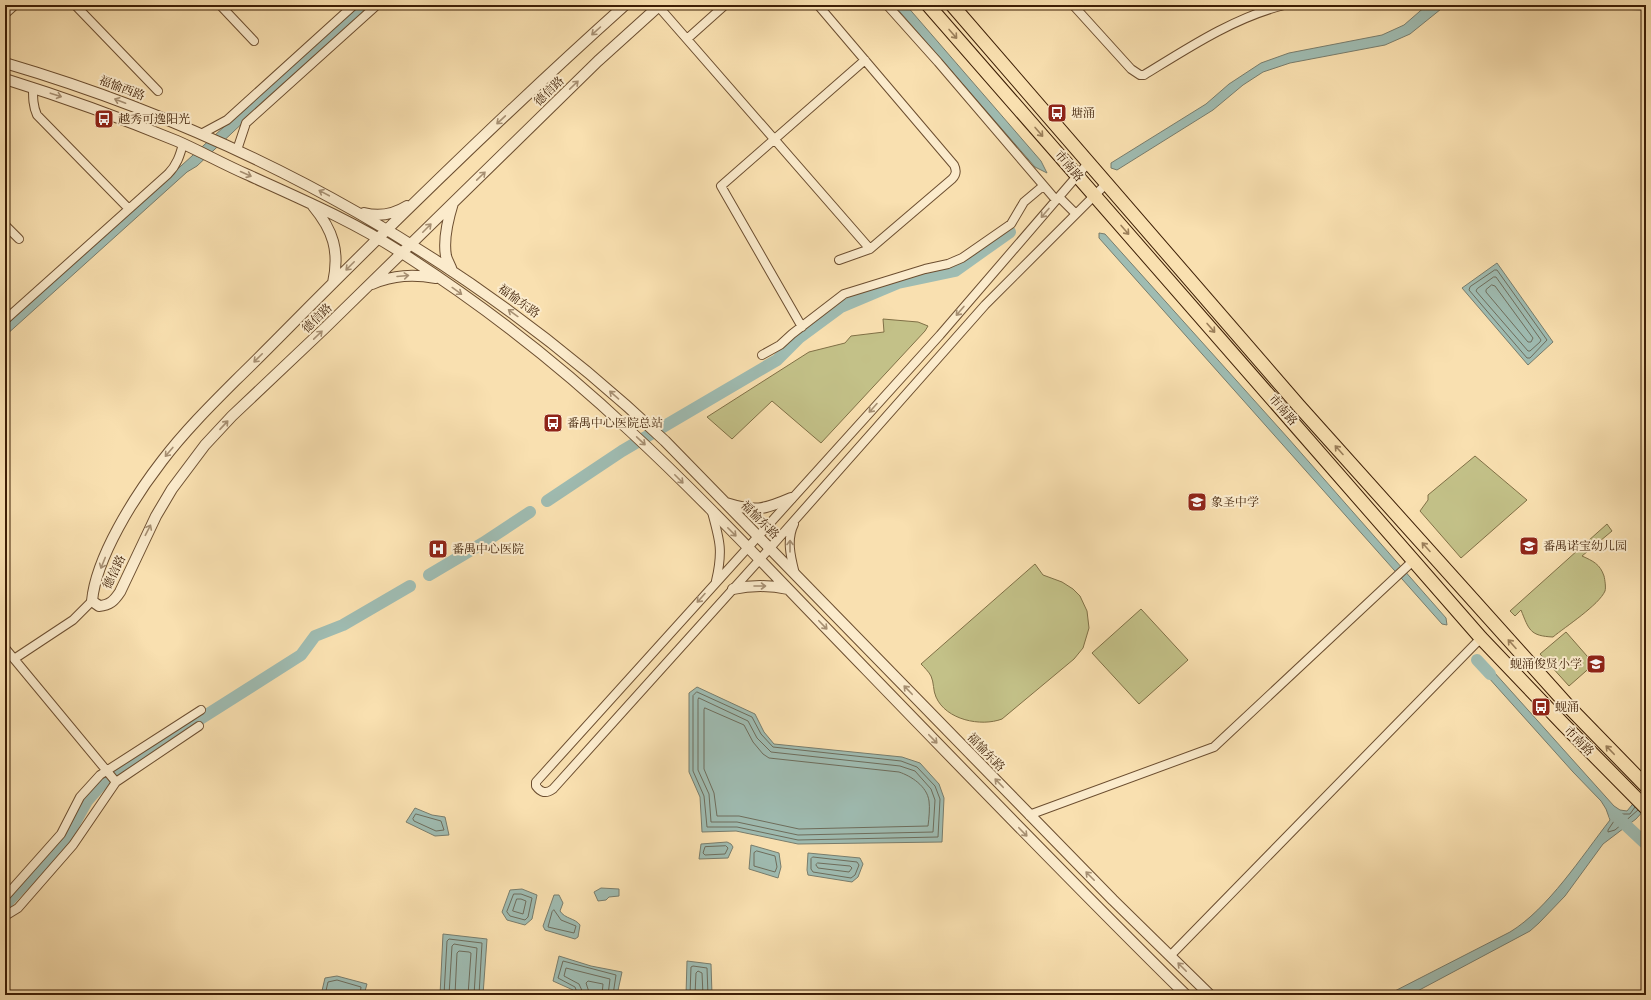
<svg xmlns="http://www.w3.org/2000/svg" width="1651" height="1000" font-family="Cardo,'Noto Serif SC',serif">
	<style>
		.green { fill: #c3c188; stroke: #807046 }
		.water { fill: #9fbcb2; stroke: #787d6d }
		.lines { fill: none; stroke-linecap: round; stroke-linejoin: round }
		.shore { stroke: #6e6d5c; stroke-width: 1 }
		.river { stroke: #9fbcb2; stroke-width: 12 }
		.minor-casing { stroke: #6c4e30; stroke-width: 10 }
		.tertiary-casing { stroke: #6c4e30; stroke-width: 12 }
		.trunk-casing { stroke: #3d1e05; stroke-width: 15 }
		.minor { stroke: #fbebcc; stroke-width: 8 }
		.tertiary { stroke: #fbebcc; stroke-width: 10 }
		.trunk { stroke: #f9e0b0; stroke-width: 13 }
		.oneway { stroke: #a68f72 }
		.oneway2 { stroke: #9b7f5a }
		.labels { text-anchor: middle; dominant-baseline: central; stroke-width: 4; stroke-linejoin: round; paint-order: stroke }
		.street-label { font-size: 12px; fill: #3d1e05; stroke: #fbebcc }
		.poi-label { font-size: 12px; fill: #3d1e05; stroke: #fbebcc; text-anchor: start }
	</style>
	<rect width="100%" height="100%" fill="#f9e0b0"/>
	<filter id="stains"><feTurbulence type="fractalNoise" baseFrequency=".005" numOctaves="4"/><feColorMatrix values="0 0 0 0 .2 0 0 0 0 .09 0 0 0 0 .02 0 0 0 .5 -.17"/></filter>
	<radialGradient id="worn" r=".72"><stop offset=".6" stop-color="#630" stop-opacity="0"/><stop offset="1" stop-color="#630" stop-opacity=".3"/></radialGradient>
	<path class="green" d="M883 319 918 322 928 326 925 331 821 443 772 401 732 439 707 417 809 352 845 343 851 336 884 332Z
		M1475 456 1527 500 1461 558 1420 511 1428 500V495Z
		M1607 524 1612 531 1582 556C1593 561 1600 564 1604 576 1605 580 1606 588 1605 591 1599 605 1565 627 1553 637 1530 636 1529 630 1521 610L1515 616 1510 611Z
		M1035 564 1043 575 1062 582 1073 589 1080 596 1087 611 1089 628 1083 648 1074 659 1002 719C981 727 946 720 936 697 933 691 934 682 931 676 929 672 924 667 921 664Z
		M1141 609 1188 660 1139 704 1092 653Z
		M1566 632 1594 664 1569 686 1540 654Z"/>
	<path class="water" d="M358 5H371L303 66 197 166 187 172 5 336V326Z
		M894 5H906L1041 161 1047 173 1035 167Z
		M1427 5H1446L1410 34 1385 45 1290 63 1263 72 1243 85 1213 110 1117 170 1111 168V163L1206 104 1229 84 1261 63 1289 53 1382 35 1404 25Z
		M1589 5H1646V10L1617 9Z
		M1099 233 1105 234 1288 438 1446 618 1447 625 1442 624 1099 238Z
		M1497 263 1553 342 1528 365 1462 288Z
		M1479 662H1485L1614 806 1620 810 1627 811 1646 788V808L1636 819 1603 844 1565 896 1539 923 1530 931 1410 995H1387L1510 932C1548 909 1582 856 1610 820L1606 809 1601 801 1573 772 1479 667Z
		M697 687 755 714 764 732 774 744 902 757 920 763 939 784 944 798 942 842 798 844 736 831 702 832 700 797 689 772V693Z
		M415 808 432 815 445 817 449 835 435 836 406 822Z
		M727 842 731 844 733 847 728 858 699 859 701 844Z
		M751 845 779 853 781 867 778 878 749 869Z
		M808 853 860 858 863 864 858 877 852 882 808 875 807 870Z
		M601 888 619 889V896L609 897 606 900 598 901 594 892Z
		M522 889 537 895 532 919 525 925 507 920 502 912 510 890Z
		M554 895H559L563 903 560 911C565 919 575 918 580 925L578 937 575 939 545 930 543 926Z
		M443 934 487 939 483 995H440Z
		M559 956 591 966 622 972 617 995H575L573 990 553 981Z
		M687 961 711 964 712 995H686Z
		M337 976 367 984 364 995H321L325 978Z"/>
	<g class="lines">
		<path class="shore" d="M1495 270H1497L1547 340 1530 358H1527L1469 290 1470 287Z
			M1494 277H1496L1541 340 1540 342 1530 351H1528L1476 291 1477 289Z
			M1492 285 1495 286 1533 338 1531 342H1528L1486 292V290Z
			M697 692 752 717 761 734 773 747 901 761 917 767 935 786 940 799 938 837 798 840 737 827H707L704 796 693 771V696Z
			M699 698 748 721 757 738 771 752 900 766 915 771 931 789 935 800 933 832 798 835 737 822H711L709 794 698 770V700Z
			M705 708 744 725 753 742 763 754 769 758 899 772C911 776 927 786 929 801 930 808 929 818 928 826L799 829 739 816H717L714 793 704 769V710Z
			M1635 807 1630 814H1620L1612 812 1614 821 1608 830V832L1615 830 1638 810
			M416 814 441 821 444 830 436 831 414 821 413 819Z
			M726 846 728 848 725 854 705 855 703 853 705 847Z
			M757 851 775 856 777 867 775 872 754 866V853Z
			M813 857 857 862 859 865 855 875 851 878 813 872 811 869V859Z
			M818 863 850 866 852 868 849 872 818 868 816 865Z
			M514 894H521L532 898 528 917 525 920 510 916 507 912Z
			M517 899H521L526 901 523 914 513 911Z
			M554 910 561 920 576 926 574 933 548 927 552 912Z
			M325 995 328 982 337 980 361 987 360 995
			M444 995 447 941 449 939 482 943 479 995
			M449 995 452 946 454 944 477 948 474 995
			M455 995 457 953 459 951 469 952 471 953 468 995
			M578 995 575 987 558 978 563 961 616 975 613 995
			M584 995 579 984 564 976 566 968 610 979 608 995
			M590 995 586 983 588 981 603 984 602 995
			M690 995 691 967 693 966 707 968 708 995
			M695 995 696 973 698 971 702 973 703 995"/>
		<path class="river" d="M547 501 622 451 777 360 799 338 841 307 898 283 955 271 1010 232
			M429 575 483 543 530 512
			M1477 660 1490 674
			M1615 815 1646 844
			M5 905 64 842 87 801 107 778 301 655 315 636 343 625 410 586"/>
		<g class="minor-casing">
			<path id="minor" d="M75 5 158 91
				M220 5 254 41
				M818 5 954 165C957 171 956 175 952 179L870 249 839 260
				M887 5 938 62 1056 200
				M1073 5 1131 69 1140 75H1144C1188 48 1233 18 1284 5
				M658 6 870 249
				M5 14 15 5
				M687 39 725 5
				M33 88C33 98 33 106 37 115L129 209
				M201 134 227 120 354 5
				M237 150 246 123 377 5
				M1089 162 940 335 536 782V786C541 793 546 794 553 789L770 548 985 305 1107 183
				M1059 197 1076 214
				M5 225 19 239
				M5 320 168 174C177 165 180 155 183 144
				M802 327 721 186 865 60
				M762 355 780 345 792 334 844 294 925 269 948 264 962 258 1011 224 1024 202 1043 186
				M712 512C720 541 723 551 716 581
				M794 524C786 540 791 558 795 574
				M5 648 116 782
				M14 659 73 620 92 601
				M1029 815 1214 747 1414 560
				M5 897 61 834 80 797 100 775 201 710
				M5 916 18 908 73 845 116 782 199 726
				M1170 956 1481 638"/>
		</g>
		<g class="tertiary-casing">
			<path id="tertiary" d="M625 5C519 100 417 199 316 300 290 326 263 354 236 380 210 406 184 432 162 461 135 496 96 557 92 601L99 606C110 605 114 601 120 592L156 516 172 489 205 445 232 416 325 328 598 61 660 5
				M5 63C253 136 477 263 665 441L1113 900 1210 995
				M5 79C63 97 121 118 177 141 200 151 223 164 246 174 299 198 353 221 402 253 483 305 560 365 630 431 697 493 760 560 823 625 943 749 1063 874 1186 995
				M313 206C333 230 340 251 333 283
				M364 213C379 217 394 214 407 206
				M452 271C451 266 447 261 446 256 443 239 448 219 453 203
				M372 284C394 275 413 274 436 278
				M726 503C755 512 763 510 791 498
				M733 589C752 585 769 585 788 589"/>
		</g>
		<g class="trunk-casing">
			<path id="trunk" d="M928 5 1481 638 1564 725 1646 808
				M952 5 1299 406 1570 708 1646 786"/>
		</g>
		<use href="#minor" class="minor"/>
		<use href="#tertiary" class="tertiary"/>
		<use href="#trunk" class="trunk"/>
	</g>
	<defs><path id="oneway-shaft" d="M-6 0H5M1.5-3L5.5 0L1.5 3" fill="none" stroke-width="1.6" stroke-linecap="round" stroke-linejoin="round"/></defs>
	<g class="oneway">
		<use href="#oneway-shaft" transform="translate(596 31) rotate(138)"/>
		<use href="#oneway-shaft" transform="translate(574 85) rotate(-44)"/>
		<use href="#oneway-shaft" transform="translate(56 95) rotate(18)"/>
		<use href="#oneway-shaft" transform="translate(120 101) rotate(-159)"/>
		<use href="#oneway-shaft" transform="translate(501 120) rotate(137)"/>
		<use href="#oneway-shaft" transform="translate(246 174) rotate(24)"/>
		<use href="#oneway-shaft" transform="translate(481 176) rotate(-44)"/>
		<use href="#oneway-shaft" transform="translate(324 193) rotate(-152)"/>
		<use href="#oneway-shaft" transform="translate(1045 213) rotate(131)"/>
		<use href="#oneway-shaft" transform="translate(427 228) rotate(-45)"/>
		<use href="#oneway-shaft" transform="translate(350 266) rotate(135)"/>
		<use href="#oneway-shaft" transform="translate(403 276) rotate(-5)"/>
		<use href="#oneway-shaft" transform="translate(457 291) rotate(36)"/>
		<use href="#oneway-shaft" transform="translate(960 311) rotate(131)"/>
		<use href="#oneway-shaft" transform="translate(513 313) rotate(-144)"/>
		<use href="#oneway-shaft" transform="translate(318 335) rotate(-44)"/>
		<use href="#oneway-shaft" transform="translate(258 358) rotate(135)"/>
		<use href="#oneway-shaft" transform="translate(614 395) rotate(-139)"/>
		<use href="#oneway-shaft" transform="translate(873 408) rotate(132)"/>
		<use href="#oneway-shaft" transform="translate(224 425) rotate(-47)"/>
		<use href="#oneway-shaft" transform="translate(641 441) rotate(43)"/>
		<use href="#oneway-shaft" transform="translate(169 452) rotate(130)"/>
		<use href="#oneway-shaft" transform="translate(679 479) rotate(45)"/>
		<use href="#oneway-shaft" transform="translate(148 530) rotate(-63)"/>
		<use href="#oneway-shaft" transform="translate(732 532) rotate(45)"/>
		<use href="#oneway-shaft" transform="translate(790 546) rotate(-90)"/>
		<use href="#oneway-shaft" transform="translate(103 563) rotate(112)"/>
		<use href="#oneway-shaft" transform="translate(760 586)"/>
		<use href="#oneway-shaft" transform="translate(701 598) rotate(132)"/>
		<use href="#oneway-shaft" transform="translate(823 625) rotate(46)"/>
		<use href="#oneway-shaft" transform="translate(908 690) rotate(-134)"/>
		<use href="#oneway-shaft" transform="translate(933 739) rotate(46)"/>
		<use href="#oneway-shaft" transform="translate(999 783) rotate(-134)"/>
		<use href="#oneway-shaft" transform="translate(1023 832) rotate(46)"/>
		<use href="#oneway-shaft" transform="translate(1090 876) rotate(-135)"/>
		<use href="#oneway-shaft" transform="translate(1182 967) rotate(-135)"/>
	</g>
	<g class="oneway2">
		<use href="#oneway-shaft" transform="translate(953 34) rotate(49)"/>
		<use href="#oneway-shaft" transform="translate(1039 132) rotate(49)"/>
		<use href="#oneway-shaft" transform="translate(1125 230) rotate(49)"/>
		<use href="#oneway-shaft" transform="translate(1211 328) rotate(49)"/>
		<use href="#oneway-shaft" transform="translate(1339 450) rotate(-132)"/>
		<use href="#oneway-shaft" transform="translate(1426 547) rotate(-132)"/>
		<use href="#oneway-shaft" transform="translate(1512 644) rotate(-132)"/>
		<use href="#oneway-shaft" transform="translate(1610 750) rotate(-134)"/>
	</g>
	<defs>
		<g id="bus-square" transform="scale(1)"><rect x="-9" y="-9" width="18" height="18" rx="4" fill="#8f2418" stroke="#fbebcc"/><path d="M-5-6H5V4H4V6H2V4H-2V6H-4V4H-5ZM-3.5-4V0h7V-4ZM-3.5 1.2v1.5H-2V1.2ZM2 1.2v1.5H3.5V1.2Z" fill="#fff"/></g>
		<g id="school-square" transform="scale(1)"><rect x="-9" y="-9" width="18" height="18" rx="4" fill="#8f2418" stroke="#fbebcc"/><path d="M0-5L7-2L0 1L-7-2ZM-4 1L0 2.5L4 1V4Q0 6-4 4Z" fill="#fff"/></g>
		<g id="hospital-square" transform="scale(1)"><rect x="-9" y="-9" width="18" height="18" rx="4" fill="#8f2418" stroke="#fbebcc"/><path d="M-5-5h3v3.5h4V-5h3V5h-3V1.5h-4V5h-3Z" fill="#fff"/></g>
	</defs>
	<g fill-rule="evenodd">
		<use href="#bus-square" x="1057" y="113"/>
		<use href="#bus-square" x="104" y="119"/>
		<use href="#bus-square" x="553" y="423"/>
		<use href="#school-square" x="1197" y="502"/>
		<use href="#school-square" x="1529" y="546"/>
		<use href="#hospital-square" x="438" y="549"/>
		<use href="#school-square" x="1596" y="664"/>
		<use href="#bus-square" x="1541" y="707"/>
	</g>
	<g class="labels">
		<g class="street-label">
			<text transform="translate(122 88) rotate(21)">福愉西路</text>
			<text transform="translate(549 91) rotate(-44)">德信路</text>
			<text transform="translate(1069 166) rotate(49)">市南路</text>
			<text transform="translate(519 301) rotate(36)">福愉东路</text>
			<text transform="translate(317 318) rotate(-44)">德信路</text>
			<text transform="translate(1283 410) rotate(49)">市南路</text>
			<text transform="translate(760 520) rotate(45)">福愉东路</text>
			<text transform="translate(114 572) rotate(-64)">德信路</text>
			<text transform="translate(1579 741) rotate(45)">市南路</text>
			<text transform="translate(986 752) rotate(46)">福愉东路</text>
		</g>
		<g class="poi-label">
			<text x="1071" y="113">塘涌</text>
			<text x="118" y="119">越秀可逸阳光</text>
			<text x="567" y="423">番禺中心医院总站</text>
			<text x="1211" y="502">象圣中学</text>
			<text x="1543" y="546">番禺诺宝幼儿园</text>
			<text x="452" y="549">番禺中心医院</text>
			<text x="1582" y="664" text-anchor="end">蚬涌俊贤小学</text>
			<text x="1555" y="707">蚬涌</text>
		</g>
	</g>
	<rect width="1651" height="1000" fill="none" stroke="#f9e0b0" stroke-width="20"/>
	<rect x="6" y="6" width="1639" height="988" fill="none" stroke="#3d1e05" stroke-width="2"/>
	<rect x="10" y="10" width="1631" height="980" fill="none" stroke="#3d1e05"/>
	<rect width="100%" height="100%" filter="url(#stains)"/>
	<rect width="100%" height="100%" fill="url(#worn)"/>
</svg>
